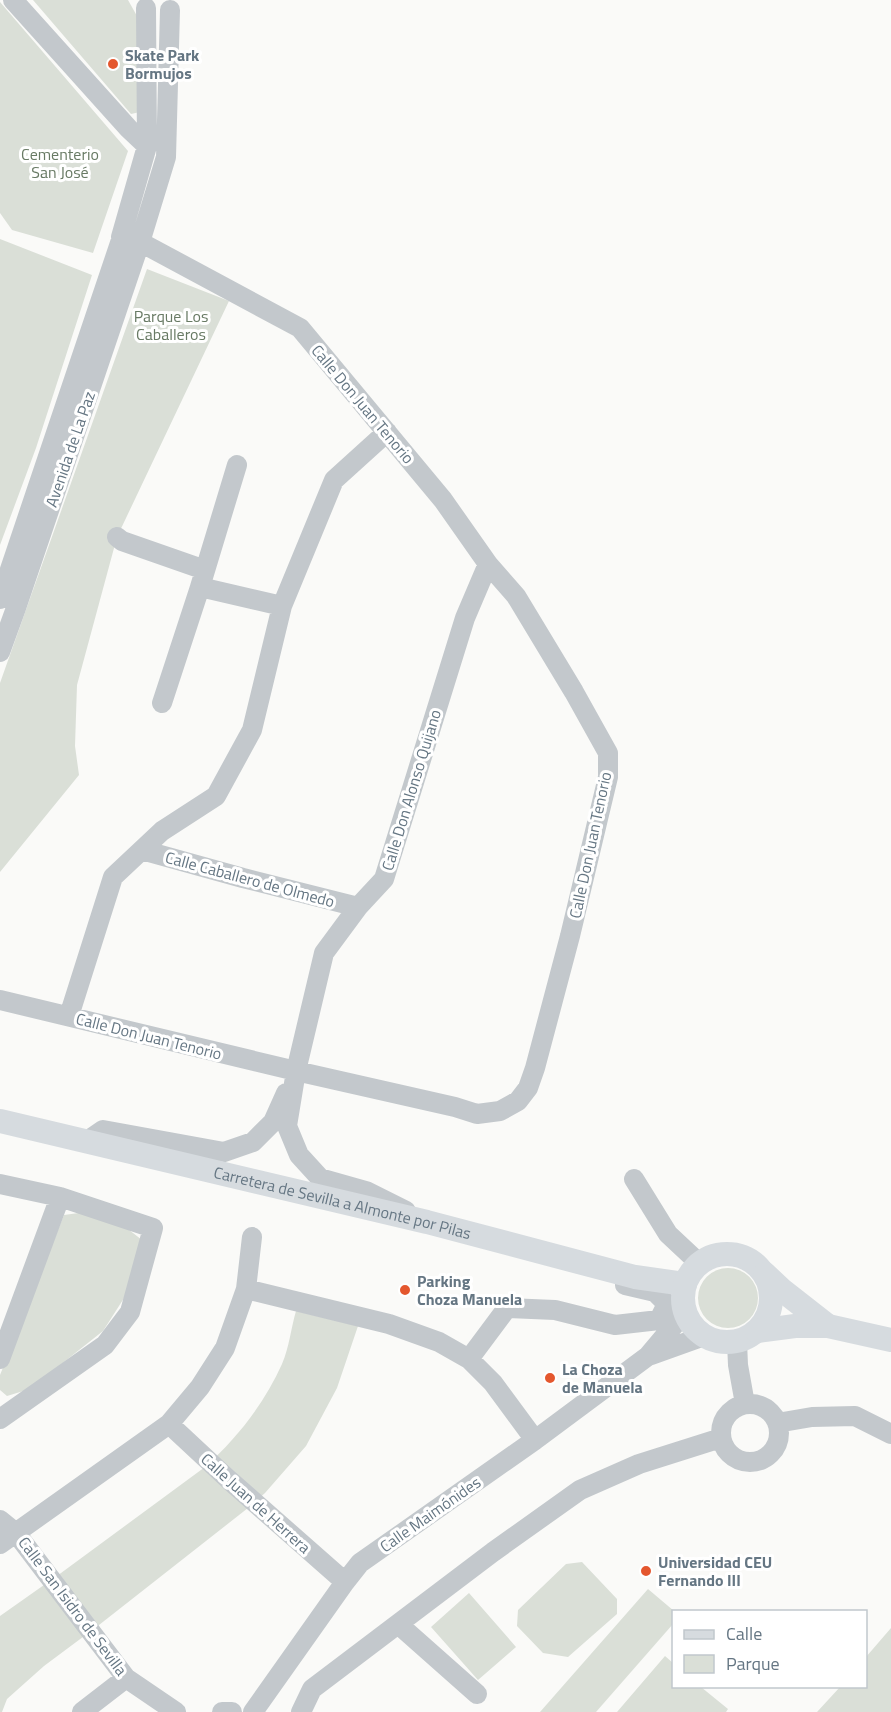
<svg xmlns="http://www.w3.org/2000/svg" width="891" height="1712" font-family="'Titillium Web',sans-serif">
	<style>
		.green { fill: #dadfd7 }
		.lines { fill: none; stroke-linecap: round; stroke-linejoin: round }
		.minor { stroke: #c3c8cc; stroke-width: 20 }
		.major { stroke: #d6dbdf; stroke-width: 24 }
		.poi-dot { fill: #e4572e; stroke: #fff; stroke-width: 2 }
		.labels { text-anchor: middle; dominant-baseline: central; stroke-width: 6; stroke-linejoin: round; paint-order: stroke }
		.poi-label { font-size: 16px; font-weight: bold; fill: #657683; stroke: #fff; text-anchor: start }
		.park-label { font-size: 16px; fill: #687a64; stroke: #fff }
		.street-label { font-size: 16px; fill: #657683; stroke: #fff }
	</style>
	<rect width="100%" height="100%" fill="#fafaf8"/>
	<path class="green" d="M33 0H128L137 16 140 112 131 114Z
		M0 2 128 151 93 253 12 230 0 213Z
		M0 239 92 275 36 448 0 545Z
		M147 269 229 301 117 537 77 685 75 746 79 775 0 872V683Z
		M86 1212 124 1226 142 1240 126 1295 103 1331 30 1389 7 1396 0 1390V1375L64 1215Z
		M698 1298a30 30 0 1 1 60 0a30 30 0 1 1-60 0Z
		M296 1311 358 1326 337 1388 306 1446 265 1493 248 1508 99 1625 44 1666 7 1699 2 1712H0V1616L61 1573 205 1467C237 1438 264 1404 282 1364 289 1348 291 1328 296 1311Z
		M582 1562 617 1599V1614L568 1657 543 1653 517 1626 518 1610 566 1564Z
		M648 1589 674 1611 673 1624 596 1712H540Z
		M469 1593 516 1647 478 1680 431 1627Z
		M891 1628V1712H817L840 1687 866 1686V1657Z
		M665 1656 673 1663 674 1686 701 1687 728 1709 726 1712H617Z"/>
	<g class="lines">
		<path class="minor" d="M13 0 129 129 147 146
			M121 237 147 146 146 8
			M141 239 166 157 170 10
			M117 537 122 541 205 570
			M200 587 237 465
			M0 599 121 240
			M0 652 16 608 139 245
			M162 703 200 587 282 606
			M142 850 243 878 358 907
			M0 1000 296 1071 455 1107 477 1114 500 1111 518 1101 528 1088 535 1068 570 936 608 777V753L574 692 516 596 488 564 443 500 300 328 140 242
			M69 1016 113 877 162 831 216 796 252 730 282 606 334 480 387 432
			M87 1141 103 1130 224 1152 253 1142 273 1122 286 1093
			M634 1179 668 1234 699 1263
			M0 1184 60 1197 153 1228 130 1312 105 1345 0 1419
			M406 1211 366 1191 320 1178 299 1155 287 1126 296 1071 324 953 358 907 384 879 465 618 488 564
			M246 1289 389 1324 439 1342 469 1359 493 1383 535 1440
			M737 1342 738 1365 745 1404
			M651 1355 704 1336
			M0 1359 60 1197
			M469 1359 507 1308 555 1310 615 1325 659 1320 667 1304 655 1292 625 1285
			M721 1433a29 29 0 1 1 58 0a29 29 0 1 1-58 0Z
			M777 1423 812 1417 855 1416 891 1434
			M169 1424 228 1479 345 1582
			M0 1520 16 1533 126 1678 176 1712
			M0 1544 169 1424 200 1387 225 1348 246 1289 252 1237
			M398 1624 477 1694
			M82 1712 126 1678
			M222 1712H232
			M253 1712 345 1582 360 1563 535 1440 648 1356 685 1312
			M301 1712 312 1689 493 1552 580 1490 639 1464 721 1438"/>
		<g class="major">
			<path id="s1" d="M0 1121 427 1222 635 1277 685 1284"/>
			<circle cx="727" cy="1298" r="44"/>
			<path d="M765 1274 782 1290 828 1326"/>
			<path d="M757 1331 795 1326H828L891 1340"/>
		</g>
	</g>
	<g class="poi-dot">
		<circle cx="113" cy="64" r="6"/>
		<circle cx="405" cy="1290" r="6"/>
		<circle cx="550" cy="1378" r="6"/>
		<circle cx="646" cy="1571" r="6"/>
	</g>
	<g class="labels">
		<g class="poi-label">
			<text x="125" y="55">Skate Park<tspan x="125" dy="18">Bormujos</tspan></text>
			<text x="417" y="1281">Parking<tspan x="417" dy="18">Choza Manuela</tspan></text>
			<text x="562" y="1369">La Choza<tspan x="562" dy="18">de Manuela</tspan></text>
			<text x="658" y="1562">Universidad CEU<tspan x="658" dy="18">Fernando III</tspan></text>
		</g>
		<g class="park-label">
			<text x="60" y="154">Cementerio<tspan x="60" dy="18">San José</tspan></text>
			<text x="171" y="316">Parque Los<tspan x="171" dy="18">Caballeros</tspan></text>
		</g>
		<g class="street-label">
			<text transform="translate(363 404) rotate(50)">Calle Don Juan Tenorio</text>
			<text transform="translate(70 449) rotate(-71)">Avenida de La Paz</text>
			<text transform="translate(411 790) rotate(-73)">Calle Don Alonso Quijano</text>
			<text transform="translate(590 845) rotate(-78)">Calle Don Juan Tenorio</text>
			<text transform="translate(250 879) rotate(15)">Calle Caballero de Olmedo</text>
			<text transform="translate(149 1036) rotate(14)">Calle Don Juan Tenorio</text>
			<text stroke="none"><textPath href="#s1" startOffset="352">Carretera de Sevilla a Almonte por Pilas</textPath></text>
			<text transform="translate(256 1503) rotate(42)">Calle Juan de Herrera</text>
			<text transform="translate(430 1514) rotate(-35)">Calle Maimónides</text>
			<text transform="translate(73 1606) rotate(53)">Calle San Isidro de Sevilla</text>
		</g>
	</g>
	<rect x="672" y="1610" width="195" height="78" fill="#ffffff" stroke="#c1c8cd" stroke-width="1.5"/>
	<rect x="684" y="1630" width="30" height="9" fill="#d6dbdf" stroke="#c1c8cd" stroke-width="1.5"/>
	<text x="726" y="1640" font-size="18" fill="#657683">Calle</text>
	<rect x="684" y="1655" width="30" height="18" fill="#dadfd7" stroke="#c1c8cd" stroke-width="1.5"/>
	<text x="726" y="1670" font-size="18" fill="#657683">Parque</text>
</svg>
